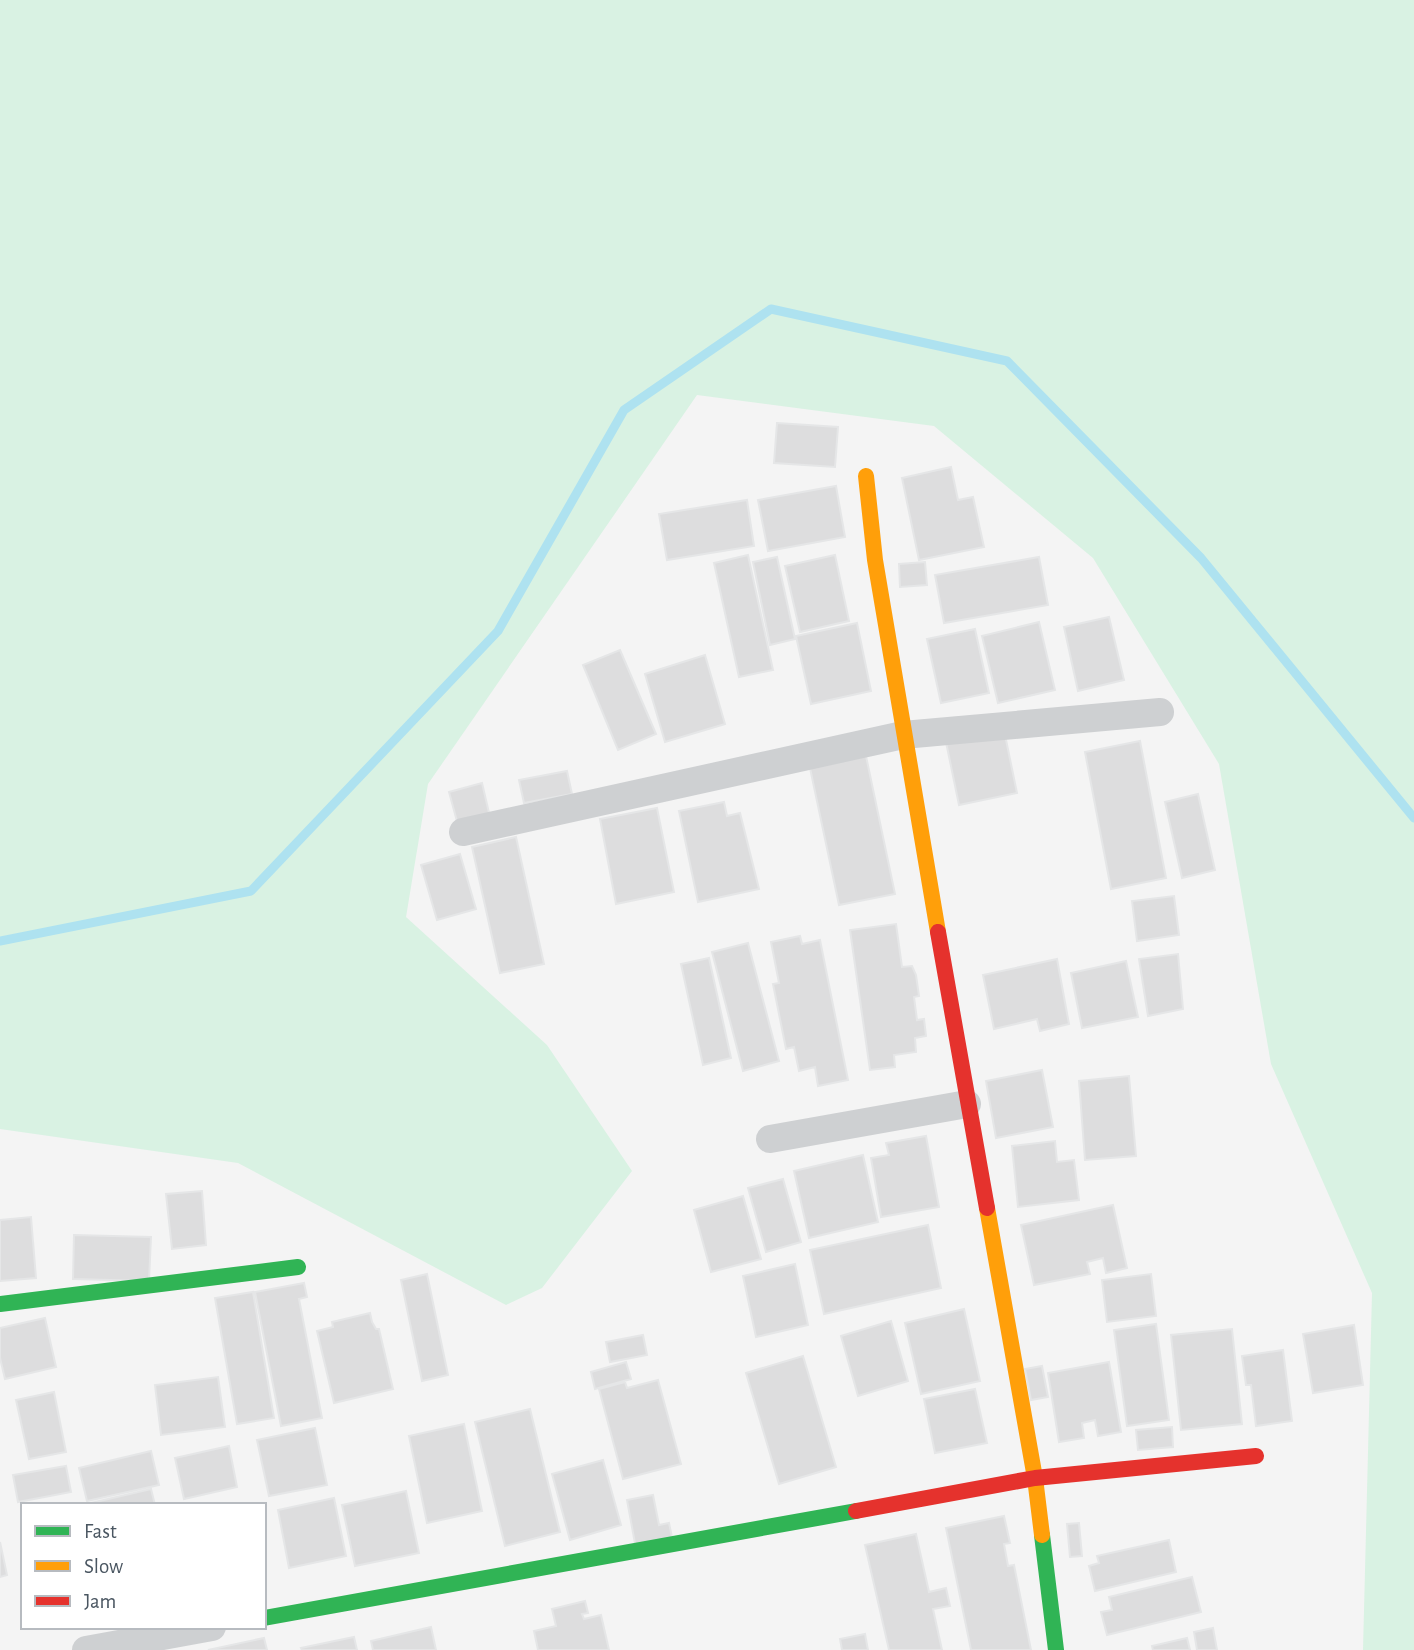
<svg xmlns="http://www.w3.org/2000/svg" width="1414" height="1650" font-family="'Alegreya Sans',sans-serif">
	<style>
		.green { fill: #d9f2e3 }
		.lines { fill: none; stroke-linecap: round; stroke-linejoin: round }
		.stream { stroke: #aee2f0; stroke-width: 9 }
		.building { fill: #ddddde; stroke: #e5e6e7; stroke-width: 2 }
		.street { stroke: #ced0d2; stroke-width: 28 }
		.fast { stroke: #30b455; stroke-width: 16 }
		.slow { stroke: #ff9f0a; stroke-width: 16 }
		.jam { stroke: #e5322d; stroke-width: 16 }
	</style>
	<rect width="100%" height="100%" fill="#f4f4f4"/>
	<path class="green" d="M0 0H1414V1650H1363L1372 1293 1271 1064 1219 764 1093 558 934 426 697 395 428 784 406 917 547 1045 632 1171 542 1288 506 1305 238 1163 0 1129Z"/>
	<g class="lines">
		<path class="stream" d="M0 941 251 891 498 631 624 410 771 309 1007 361 1201 558 1414 818"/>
	</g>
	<path class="building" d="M777 423 838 427 835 467 774 463Z
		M951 467 958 500 973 497 984 547 919 560 902 478Z
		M836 486 845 537 768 551 758 500Z
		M747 500 754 546 667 560 659 514Z
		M748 555 773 670 739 677 714 563Z
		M835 555 849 621 800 632 785 566Z
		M777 557 795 639 770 645 753 562Z
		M1039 557 1048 605 944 623 935 575Z
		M925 562 927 585 900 587 899 564Z
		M1109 617 1124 680 1078 691 1064 627Z
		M1039 622 1055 690 998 703 982 636Z
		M857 623 871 691 811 704 796 636Z
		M975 629 989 693 941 703 927 639Z
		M620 650 656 734 618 750 583 665Z
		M705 655 725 724 665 742 645 674Z
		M1004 730 1017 793 959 805 946 742Z
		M1140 741 1166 878 1111 889 1085 752Z
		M866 756 895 894 839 905 810 768Z
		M567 771 572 794 524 803 519 780Z
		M482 783 490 817 458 825 449 792Z
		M1198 794 1215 870 1182 878 1165 802Z
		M724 802 727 816 740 813 759 889 698 902 679 811Z
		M657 808 674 892 616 904 600 819Z
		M516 837 544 964 500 973 472 847Z
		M460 854 476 909 437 920 421 865Z
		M1174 896 1179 935 1137 941 1132 901Z
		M896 924 902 967 912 966 916 975 919 996 914 997 917 1020 924 1019 926 1036 915 1038 916 1052 894 1055 895 1067 870 1070 850 930Z
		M800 936 802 944 820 940 848 1080 818 1086 815 1067 799 1071 794 1047 786 1049 773 984 779 983 771 942Z
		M748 943 779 1061 743 1071 712 952Z
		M1178 954 1183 1009 1148 1016 1139 959Z
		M709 958 731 1058 703 1065 681 964Z
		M1057 959 1069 1024 1040 1031 1037 1019 994 1029 983 975Z
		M1126 961 1138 1017 1082 1028 1071 973Z
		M1042 1070 1053 1127 996 1138 986 1081Z
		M1129 1076 1136 1156 1085 1160 1079 1081Z
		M926 1136 939 1207 881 1217 871 1158 889 1155 886 1143Z
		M1055 1141 1057 1162 1074 1160 1079 1200 1018 1207 1012 1146Z
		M863 1155 878 1222 809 1238 794 1171Z
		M783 1179 801 1242 766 1252 748 1188Z
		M202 1191 206 1245 172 1249 166 1194Z
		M743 1196 761 1259 711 1272 694 1210Z
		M1113 1205 1127 1268 1106 1273 1103 1258 1087 1262 1090 1274 1034 1285 1021 1225Z
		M31 1217 36 1278 0 1281V1220Z
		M928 1225 941 1288 824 1314 810 1250Z
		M74 1235 151 1237 149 1281 73 1279Z
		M795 1264 808 1325 756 1337 743 1276Z
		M427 1274 448 1375 422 1381 401 1280Z
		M1151 1274 1156 1316 1107 1322 1102 1280Z
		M304 1283 307 1297 299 1299 322 1418 281 1426 255 1292Z
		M253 1292 274 1418 237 1424 215 1298Z
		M964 1309 980 1381 921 1394 905 1323Z
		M370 1313 372 1322 376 1329H379L393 1389 334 1403 317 1331 333 1327 332 1322Z
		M45 1318 56 1367 5 1379 0 1358V1328Z
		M891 1321 908 1381 858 1396 841 1336Z
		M1156 1324 1169 1420 1127 1426 1114 1330Z
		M1354 1325 1363 1385 1313 1393 1303 1334Z
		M1232 1329 1242 1424 1181 1430 1171 1335Z
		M643 1335 647 1355 610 1362 606 1342Z
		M1283 1350 1292 1421 1256 1426 1251 1385H1246L1242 1356Z
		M803 1356 836 1467 779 1484 746 1373Z
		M626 1362 631 1379 595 1389 591 1372Z
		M1109 1362 1121 1432 1098 1436 1095 1420 1082 1423 1084 1438 1059 1442 1048 1373Z
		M1042 1366 1048 1397 1031 1400 1025 1369Z
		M218 1377 225 1427 161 1435 155 1385Z
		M658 1380 681 1464 623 1479 599 1389 625 1382 627 1388Z
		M975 1389 987 1443 935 1453 924 1399Z
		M54 1392 66 1452 29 1459 16 1400Z
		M530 1409 560 1532 505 1546 475 1422Z
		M464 1424 482 1511 427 1523 409 1436Z
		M1172 1427 1173 1447 1138 1450 1136 1430Z
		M315 1428 327 1485 269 1496 257 1440Z
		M229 1446 237 1487 184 1499 175 1458Z
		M151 1451 159 1485 87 1501 79 1468Z
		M603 1460 621 1525 570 1540 552 1474Z
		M66 1466 71 1492 18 1502 13 1475Z
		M151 1489 155 1505H92L91 1503Z
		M406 1491 419 1553 355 1566 342 1505Z
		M653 1495 659 1525 669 1523 673 1542 636 1549 627 1500Z
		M334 1498 346 1556 289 1568 278 1510Z
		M1004 1516 1010 1543 1004 1544 1008 1566 1014 1565 1031 1650H971L946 1528Z
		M1079 1523 1082 1556 1070 1557 1067 1524Z
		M916 1534 929 1592 946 1588 950 1606 933 1609 942 1650H889L865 1545Z
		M1169 1540 1176 1572 1095 1591 1089 1566 1099 1563 1097 1556Z
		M0 1542 7 1575 0 1577Z
		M1192 1577 1201 1612 1107 1635 1101 1612 1112 1610 1109 1597Z
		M585 1601 588 1613 582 1614 584 1619 601 1615 609 1650H538L534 1631 556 1626 552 1609Z
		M431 1627 436 1650H373L371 1641Z
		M1213 1628 1217 1650H1197L1194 1632Z
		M865 1634 868 1650H842L840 1639Z
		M354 1637 357 1650H302L301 1648Z
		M264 1638 267 1650H208Z
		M1187 1638 1190 1650H1153L1152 1646Z"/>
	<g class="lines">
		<path class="street" d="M463 832 903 735 1160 712
			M770 1139 967 1104
			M86 1650 212 1627"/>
		<path class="fast" d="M0 1304 298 1267
			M1042 1535 1056 1650
			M264 1618 856 1511"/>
		<path class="slow" d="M866 476 875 560 938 932
			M987 1208 1035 1478 1042 1535"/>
		<path class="jam" d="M938 932 987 1208
			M856 1511 1035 1478 1256 1456"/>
	</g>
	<rect x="21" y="1503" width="245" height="126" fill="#ffffff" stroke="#b7bbc0" stroke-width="2"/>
	<rect x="35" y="1526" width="35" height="10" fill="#30b455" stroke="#b7bbc0" stroke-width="2"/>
	<text x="84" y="1538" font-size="21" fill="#4a5661">Fast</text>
	<rect x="35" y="1561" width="35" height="10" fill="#ff9f0a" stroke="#b7bbc0" stroke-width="2"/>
	<text x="84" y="1573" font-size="21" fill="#4a5661">Slow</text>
	<rect x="35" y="1596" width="35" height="10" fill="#e5322d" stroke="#b7bbc0" stroke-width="2"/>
	<text x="84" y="1608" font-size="21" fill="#4a5661">Jam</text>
</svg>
